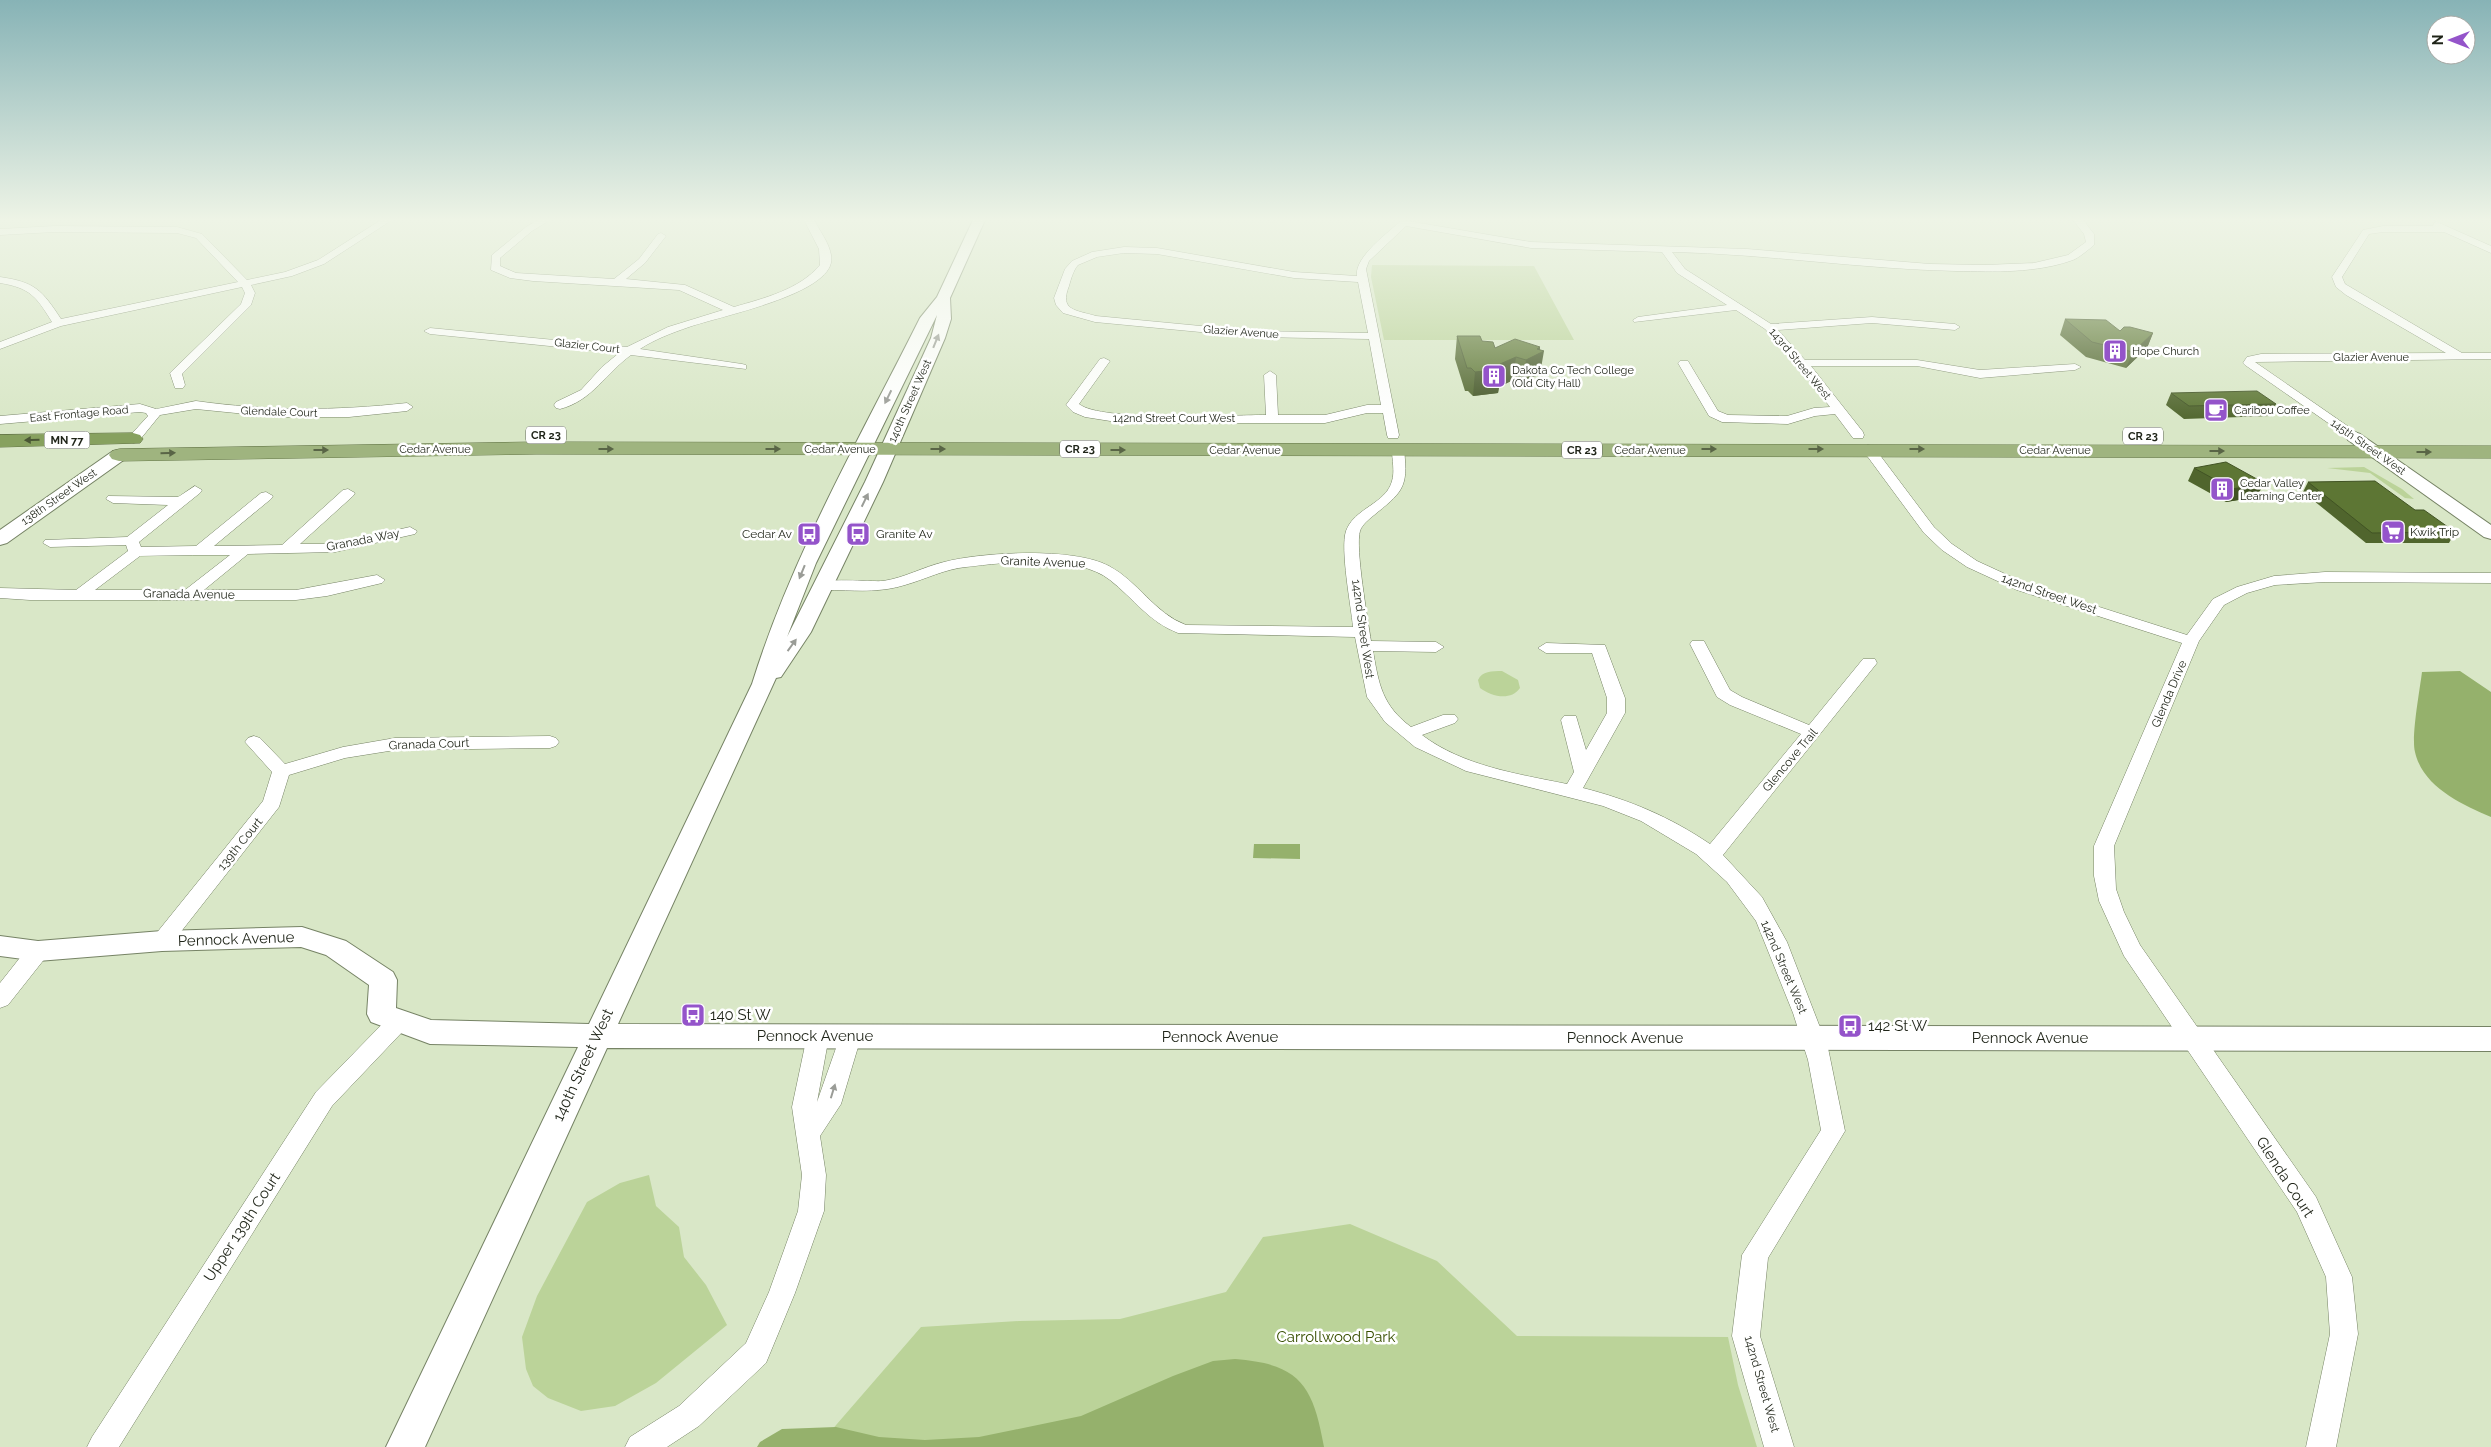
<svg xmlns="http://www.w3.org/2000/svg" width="2491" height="1447" font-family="Raleway,sans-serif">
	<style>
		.green { fill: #bbd399 }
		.water { fill: #95b16c }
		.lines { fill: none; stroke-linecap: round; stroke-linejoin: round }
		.minor-casing { stroke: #768365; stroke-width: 1 }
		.tertiary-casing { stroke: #768365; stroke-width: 2 }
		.trunk-casing { stroke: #637546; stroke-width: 1 }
		.motorway-casing { stroke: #637546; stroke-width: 1 }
		.minor { fill: #fff; fill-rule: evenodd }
		.tertiary { fill: #fff; fill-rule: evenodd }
		.trunk { fill: #9fb47f; fill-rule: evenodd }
		.motorway { fill: #87a15f; fill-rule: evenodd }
		.wall { fill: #50652d }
		.shaded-wall { fill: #415324 }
		.building { fill: #5d7634; stroke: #415324 }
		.oneway { fill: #9a9c97 }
		.oneway2 { fill: #495634 }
		.oneway3 { fill: #596546 }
		.labels { text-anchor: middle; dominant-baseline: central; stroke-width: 5; stroke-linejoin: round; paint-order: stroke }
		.far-street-label { font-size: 11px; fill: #1f2418; stroke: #fff }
		.far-poi-label { font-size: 11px; fill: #1f2418; stroke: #fff; text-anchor: start }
		.shield { fill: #fff; stroke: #62665d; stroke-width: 1 }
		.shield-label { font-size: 11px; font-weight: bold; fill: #1f2418 }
		.poi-label { font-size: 12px; fill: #1f2418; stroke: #fff; text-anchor: start }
		.street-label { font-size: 12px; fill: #1f2418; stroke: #fff }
		.near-street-label { font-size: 15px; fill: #1f2418; stroke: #fff }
		.near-poi-label { font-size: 15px; fill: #1f2418; stroke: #fff; text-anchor: start }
		.near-park-label { font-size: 15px; fill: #384f00; stroke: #fff }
	</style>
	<rect width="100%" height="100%" fill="#d9e7c7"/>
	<path class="green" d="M1372 265 1534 266 1574 340H1384L1371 277Z
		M2364 467 2402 489 2414 499 2405 498 2370 473 2327 468Z
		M1502 671 1518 680 1520 688C1511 701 1492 697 1480 688L1478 680C1482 671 1492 671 1502 671Z
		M649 1175 656 1206 679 1227 684 1257 706 1285 727 1325 656 1383 615 1406 581 1411 548 1398 533 1386 526 1369 522 1337 537 1296 587 1202 620 1183Z
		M1350 1224 1437 1261 1517 1336 1728 1337 1738 1385 1757 1447H817L921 1327 1019 1321 1120 1319 1226 1292 1263 1237Z"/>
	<path class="water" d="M2460 671 2491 692V817C2461 804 2423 787 2415 752 2411 737 2420 689 2422 672Z
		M1254 844H1300V859L1253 858Z
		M1235 1359C1300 1364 1313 1385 1324 1447H757L760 1442 782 1429 836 1427 879 1437 925 1440 979 1437 1081 1416 1173 1376 1213 1361Z"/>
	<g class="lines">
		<g class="minor-casing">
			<path id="minor" d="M381 220H392L324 264 292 276 251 285 255 293 251 305 182 374 185 385 183 388H175L170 373 241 304 245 293 242 287 61 326 0 349V342L52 322C36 296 30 288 0 283V277C35 282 42 290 61 319L238 282 196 238 177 233 54 232 0 235V229L54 226 177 227 202 234 247 280 285 272 318 260Z
				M538 220H550L532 231 500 258V266L516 273 614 279 639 259 658 234 661 233 666 236 645 263 626 279 685 285 734 307C764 298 799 290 820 265L819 249 804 220H814C820 232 836 251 830 266 817 297 721 316 689 327 672 333 655 339 640 349L742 364 746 365V369L631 355C606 373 592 401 560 409L556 408 554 405 556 402 581 390 602 367 619 353 430 334 424 331 430 328 627 347 668 327 723 310 679 290 533 281 510 278 491 270 492 255 526 227Z
				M1402 220 1531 242 1747 249 1930 264 1985 265 2034 263 2068 255 2086 242 2084 234 2073 220H2083L2094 234V245C2088 250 2080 257 2073 260 2037 273 1994 272 1956 271 1861 269 1767 254 1672 252L1685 269 1771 324 1872 317 1955 324 1960 327 1955 330 1872 323 1778 330 1805 360H1917L1980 370 2075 364 2081 367 2075 370 1980 378 1917 366H1811L1863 432 1864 435 1863 438H1853L1835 414 1815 416 1788 424 1722 422 1709 416 1678 363 1680 361H1688L1718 411 1728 415 1787 416 1814 408 1830 407 1798 365 1765 329 1736 310 1634 322 1633 320 1638 317 1727 305 1677 273 1662 252 1531 248 1406 226 1369 261 1366 269 1399 435 1398 438H1388L1387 435 1383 413H1367L1325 423H1123L1085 417 1073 412 1066 405 1100 359 1104 358 1110 361 1079 404C1101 422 1231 415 1266 415L1264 375 1270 371 1276 375 1278 415H1325L1367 405H1381L1369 339 1253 337 1095 322 1063 313 1056 305 1054 298 1065 269 1072 261 1092 252 1124 247 1157 248 1294 272 1357 276C1354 257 1389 232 1402 220ZM1124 253 1157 254 1294 278 1358 282 1368 333 1253 331 1096 316C1076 310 1059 311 1069 286 1071 279 1073 271 1078 265L1097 257Z
				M2437 222 2491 246V253L2444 232H2383L2369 234 2342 277 2345 284 2462 353H2491V359L2255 362 2359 434 2360 437 2359 440 2354 441 2245 365 2243 363 2247 357 2261 354 2446 353 2346 295 2336 287 2332 277 2363 230 2383 226H2433L2434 223Z
				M196 401C267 411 336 411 407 403L413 407 407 411 349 417H276L196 409 160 415 138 442 133 443 127 439 148 416 146 413 140 412 0 424V416L140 404 156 409Z
				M1868 445 1873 446 1934 527 1952 544 1977 561 2027 584 2187 635 2213 599 2237 587 2274 576 2325 572 2491 573V583L2325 582 2275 585 2247 593 2224 605 2199 641 2114 846 2116 889 2124 912 2140 945 2316 1197 2352 1277 2358 1334 2336 1447H2306L2330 1334 2326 1277 2297 1212 2124 956 2099 901 2094 876V846L2182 643 2017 590 1967 567 1942 550 1924 533 1862 449Z
				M1398 446 1404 450C1409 489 1401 493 1373 516 1368 520 1362 525 1360 531 1355 548 1368 620 1371 641L1436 642 1444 647 1436 652 1373 651C1379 685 1382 705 1411 727L1443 715H1455L1458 719 1455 723 1422 735C1463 766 1518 774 1567 784L1574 772 1561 720 1564 716H1576L1586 750 1607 713V698L1592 653H1546L1538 648 1546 643 1605 645 1625 698V713L1583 788C1630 800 1670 817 1710 844L1801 734 1730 705 1717 697 1690 644 1692 641H1704L1730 690 1742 697 1809 725 1863 659H1875L1877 663 1723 855 1762 897 1787 942 1828 1048 1845 1131 1768 1258 1760 1336 1794 1447H1764L1732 1336 1742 1255 1821 1130 1808 1060 1793 1013 1756 921 1727 882 1696 854 1641 821 1603 806 1466 771 1415 747 1385 722 1367 697 1355 637 1178 633C1149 622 1134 599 1110 580 1077 554 1007 562 966 567 945 569 926 579 905 585 883 592 860 591 837 590 830 590 821 591 816 585 822 577 870 582 883 581 904 578 923 567 944 562 982 552 1074 547 1109 566 1138 581 1154 613 1186 625L1353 627C1351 606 1340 549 1346 531 1354 508 1386 504 1392 481 1395 471 1392 460 1392 450Z
				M195 486 202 490 200 493 139 542 141 547 196 546 261 493 266 492 273 496 271 499 214 546 282 545 343 490 348 489 355 493 353 496 300 544H335L410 527 417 531 415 534 335 552 248 554 204 590H296L377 575 385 580 382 583 327 596 296 600H30L0 598V588L76 590 128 551 126 545 50 547 43 543 45 540 127 537 168 505 113 503 106 499 108 496 178 497ZM193 555H230L185 590H95L140 556Z
				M254 736 260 738 285 764 343 747 395 738 550 736 556 738 559 742 556 746 550 748 395 750 345 758 289 775 279 807 169 947 162 949 155 947 151 941 155 935 263 801 272 772 245 742 248 738Z
				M38 943 46 945 49 951 46 957 8 1005 0 1008V983L30 945Z
				M399 1012 407 1015 410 1021 407 1027 332 1106 119 1447H87L92 1437 316 1092 391 1015Z
				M818 1027 826 1030 829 1036 817 1102 842 1031 850 1028 858 1031 861 1037 841 1104 820 1136 826 1175 824 1211 795 1293 766 1363 699 1426 667 1447H625L630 1437 679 1406 746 1343 769 1292 798 1211 802 1175 792 1107 807 1036 810 1030Z"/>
		</g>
		<g class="tertiary-casing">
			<path id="tertiary" d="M973 220H985L950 298 951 319 945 338 883 482 811 632 781 677 776 678 618 1024 2491 1027V1051L607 1048 425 1447H386L578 1047 430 1044 371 1022 367 1014 369 985 326 955 301 947 162 951 38 961 0 956V936L38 941 162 931 302 927 346 941 393 972 397 980 396 1008 431 1020 589 1024 752 684C792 555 860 438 920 318L937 297ZM937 315 931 338 865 482 787 637 816 563Z
				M2354 432 2360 434 2491 525V539L2484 537 2348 440 2346 437 2348 434Z
				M119 450 125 451 127 455 125 459 7 543 0 545V530L113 451Z"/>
		</g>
		<g class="trunk-casing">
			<path id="trunk" d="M536 442 2491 446V458L536 454 119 461 112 459 109 455 112 451 119 449Z"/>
		</g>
		<g class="motorway-casing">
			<path id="motorway" d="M133 433 140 435 143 439 140 443 0 447V435Z"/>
		</g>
		<use href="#minor" class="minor"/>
		<use href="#tertiary" class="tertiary"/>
		<use href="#trunk" class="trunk"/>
		<use href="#motorway" class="motorway"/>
	</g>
	<path class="wall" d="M2065 319 2120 331 2153 333 2147 348 2126 368 2086 357 2060 335Z
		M1457 336 1482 341 1495 348 1540 347V374L1522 383 1513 380 1499 387 1498 393 1473 396 1468 391H1465L1455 359Z
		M2171 393 2276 404 2270 416 2184 419 2166 405Z
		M2194 468 2257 497 2226 502 2188 481Z
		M2308 482 2415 510 2455 532 2449 543H2366L2303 492Z"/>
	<path class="shaded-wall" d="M2153 333 2147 348 2126 368 2133 352Z
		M1540 347 1539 353 1544 351 1540 374 1522 383 1526 360 1537 349Z
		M1516 357 1513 380 1499 387 1498 393 1473 396 1475 372 1500 364Z
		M2264 483 2257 497 2226 502 2232 489Z"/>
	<path class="building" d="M2065 319 2106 320 2120 331 2124 327H2130L2153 333 2133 352 2092 342Z
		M1457 336H1480L1482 341 1493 342 1495 348 1515 339 1540 347 1537 349 1544 351 1526 360 1516 357 1500 364 1501 369 1475 372 1471 368H1467Z
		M2257 391 2276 404 2189 406 2171 393Z
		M2226 462 2264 483 2232 489 2194 468Z
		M2375 481 2415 510H2424L2455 532 2372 533 2308 482Z"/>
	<defs><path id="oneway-solid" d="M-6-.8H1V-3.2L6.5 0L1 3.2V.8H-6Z" transform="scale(1.25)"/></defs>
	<g class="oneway">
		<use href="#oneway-solid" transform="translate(936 341) rotate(-68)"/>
		<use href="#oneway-solid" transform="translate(888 397) rotate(116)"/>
		<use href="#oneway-solid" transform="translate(865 500) rotate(-64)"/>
		<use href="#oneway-solid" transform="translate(802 572) rotate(112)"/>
		<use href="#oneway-solid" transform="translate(792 645) rotate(-54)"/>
		<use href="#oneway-solid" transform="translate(833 1091) rotate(-73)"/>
	</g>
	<use class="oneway2" href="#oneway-solid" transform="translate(32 440) rotate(179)"/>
	<g class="oneway3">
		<use href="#oneway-solid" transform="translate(606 449)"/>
		<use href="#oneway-solid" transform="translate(773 449)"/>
		<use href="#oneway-solid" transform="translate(938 449)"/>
		<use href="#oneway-solid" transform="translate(1709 449)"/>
		<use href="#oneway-solid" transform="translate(1816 449)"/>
		<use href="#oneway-solid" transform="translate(1917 449)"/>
		<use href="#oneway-solid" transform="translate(321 450)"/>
		<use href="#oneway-solid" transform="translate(1118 450)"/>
		<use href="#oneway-solid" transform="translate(2217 451)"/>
		<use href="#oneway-solid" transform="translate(2424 452)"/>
		<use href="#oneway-solid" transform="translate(168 453) rotate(-2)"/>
	</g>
	<linearGradient id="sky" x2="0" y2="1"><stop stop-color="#87b3b6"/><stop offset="0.52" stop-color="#eef4e6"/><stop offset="1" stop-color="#eef4e6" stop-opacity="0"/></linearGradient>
	<rect width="2491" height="423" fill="url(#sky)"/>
	<defs>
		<g id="building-square" transform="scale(1.25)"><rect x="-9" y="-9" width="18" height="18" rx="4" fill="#9454ca" stroke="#fff"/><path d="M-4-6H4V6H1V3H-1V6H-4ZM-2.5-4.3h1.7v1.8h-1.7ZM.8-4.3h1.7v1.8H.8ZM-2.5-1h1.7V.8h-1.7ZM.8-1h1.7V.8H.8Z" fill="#fff"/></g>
		<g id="cafe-square" transform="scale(1.25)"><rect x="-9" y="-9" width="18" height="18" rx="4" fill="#9454ca" stroke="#fff"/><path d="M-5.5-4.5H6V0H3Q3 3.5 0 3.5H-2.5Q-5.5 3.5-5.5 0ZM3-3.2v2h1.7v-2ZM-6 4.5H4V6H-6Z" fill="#fff"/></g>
		<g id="supermarket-square" transform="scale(1.25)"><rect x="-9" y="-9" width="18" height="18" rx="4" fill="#9454ca" stroke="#fff"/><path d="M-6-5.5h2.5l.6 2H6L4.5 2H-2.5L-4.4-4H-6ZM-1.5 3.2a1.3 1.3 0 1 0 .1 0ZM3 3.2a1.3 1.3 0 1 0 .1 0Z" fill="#fff"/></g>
		<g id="bus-square" transform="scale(1.25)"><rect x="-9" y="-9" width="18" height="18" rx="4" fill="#9454ca" stroke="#fff"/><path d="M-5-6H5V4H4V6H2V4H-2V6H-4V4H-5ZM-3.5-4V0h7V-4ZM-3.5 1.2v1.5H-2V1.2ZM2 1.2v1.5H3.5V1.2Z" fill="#fff"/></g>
	</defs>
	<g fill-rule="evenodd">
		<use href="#building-square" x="2115" y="351"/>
		<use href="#building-square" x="1494" y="376"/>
		<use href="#cafe-square" x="2216" y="410"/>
		<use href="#building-square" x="2222" y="489"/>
		<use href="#supermarket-square" x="2393" y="532"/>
		<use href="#bus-square" x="809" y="534"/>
		<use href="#bus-square" x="858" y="534"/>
		<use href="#bus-square" x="693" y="1015"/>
		<use href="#bus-square" x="1850" y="1026"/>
	</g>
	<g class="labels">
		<g class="far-street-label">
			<text transform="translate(1241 332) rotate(4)">Glazier Avenue</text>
			<text transform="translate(587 346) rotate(6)">Glazier Court</text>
			<text x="2371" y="357">Glazier Avenue</text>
			<text transform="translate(1800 364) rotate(50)">143rd Street West</text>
			<text transform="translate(910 401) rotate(-66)">140th Street West</text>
			<text transform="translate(279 412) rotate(2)">Glendale Court</text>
			<text transform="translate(79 414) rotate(-5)">East Frontage Road</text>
			<text x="1174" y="418">142nd Street Court West</text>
			<text transform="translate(2368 447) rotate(35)">145th Street West</text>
			<text x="435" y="449">Cedar Avenue</text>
			<text x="840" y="449">Cedar Avenue</text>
			<text x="1245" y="450">Cedar Avenue</text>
			<text x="1650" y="450">Cedar Avenue</text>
			<text x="2055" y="450">Cedar Avenue</text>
			<text transform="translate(59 497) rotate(-35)">138th Street West</text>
		</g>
		<g class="far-poi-label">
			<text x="2132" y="351">Hope Church</text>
			<text x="1512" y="370">Dakota Co Tech College<tspan x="1512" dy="13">(Old City Hall)</tspan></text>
			<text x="2234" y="410">Caribou Coffee</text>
			<text x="2240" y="483">Cedar Valley<tspan x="2240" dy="13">Learning Center</tspan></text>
		</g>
		<g class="shield">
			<rect x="526" y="426.5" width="40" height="17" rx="4"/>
			<rect x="2123" y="427.5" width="40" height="17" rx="4"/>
			<rect x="44.5" y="431.5" width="45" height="17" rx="4"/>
			<rect x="1060" y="440.5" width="40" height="17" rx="4"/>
			<rect x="1562" y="441.5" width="40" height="17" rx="4"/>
		</g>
		<g class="shield-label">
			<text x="546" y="435">CR 23</text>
			<text x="2143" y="436">CR 23</text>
			<text x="67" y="440">MN 77</text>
			<text x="1080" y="449">CR 23</text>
			<text x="1582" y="450">CR 23</text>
		</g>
		<g class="poi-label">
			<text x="2410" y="532">Kwik Trip</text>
			<text x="792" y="534" text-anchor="end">Cedar Av</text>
			<text x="876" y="534">Granite Av</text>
		</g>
		<g class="street-label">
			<text transform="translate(363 540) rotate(-11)">Granada Way</text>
			<text transform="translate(1043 562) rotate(2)">Granite Avenue</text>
			<text transform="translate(189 594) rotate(1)">Granada Avenue</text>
			<text transform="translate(2049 594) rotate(19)">142nd Street West</text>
			<text transform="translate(1363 629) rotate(82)">142nd Street West</text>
			<text transform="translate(2169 694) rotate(-67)">Glenda Drive</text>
			<text transform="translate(429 744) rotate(-2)">Granada Court</text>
			<text transform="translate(1790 760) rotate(-50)">Glencove Trail</text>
			<text transform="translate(240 844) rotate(-51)">139th Court</text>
			<text transform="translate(1784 967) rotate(67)">142nd Street West</text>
			<text transform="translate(1762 1384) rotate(74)">142nd Street West</text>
		</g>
		<g class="near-street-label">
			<text transform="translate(236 939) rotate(-2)">Pennock Avenue</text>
			<text x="815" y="1036">Pennock Avenue</text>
			<text x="1220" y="1037">Pennock Avenue</text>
			<text x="1625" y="1038">Pennock Avenue</text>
			<text x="2030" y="1038">Pennock Avenue</text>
			<text transform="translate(583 1065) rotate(-65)">140th Street West</text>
			<text transform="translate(2285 1177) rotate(57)">Glenda Court</text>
			<text transform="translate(242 1227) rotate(-57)">Upper 139th Court</text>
		</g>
		<g class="near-poi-label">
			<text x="710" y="1015">140 St W</text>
			<text x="1868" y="1026">142 St W</text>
		</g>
		<g class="near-park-label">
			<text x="1336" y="1337">Carrollwood Park</text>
		</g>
	</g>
	<g transform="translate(2451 40) rotate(270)"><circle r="24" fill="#ffffff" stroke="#a5a7a3"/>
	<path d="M0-4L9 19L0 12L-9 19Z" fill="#9454ca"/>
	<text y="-8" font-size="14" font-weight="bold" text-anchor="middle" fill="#1f2418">N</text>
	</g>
</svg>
